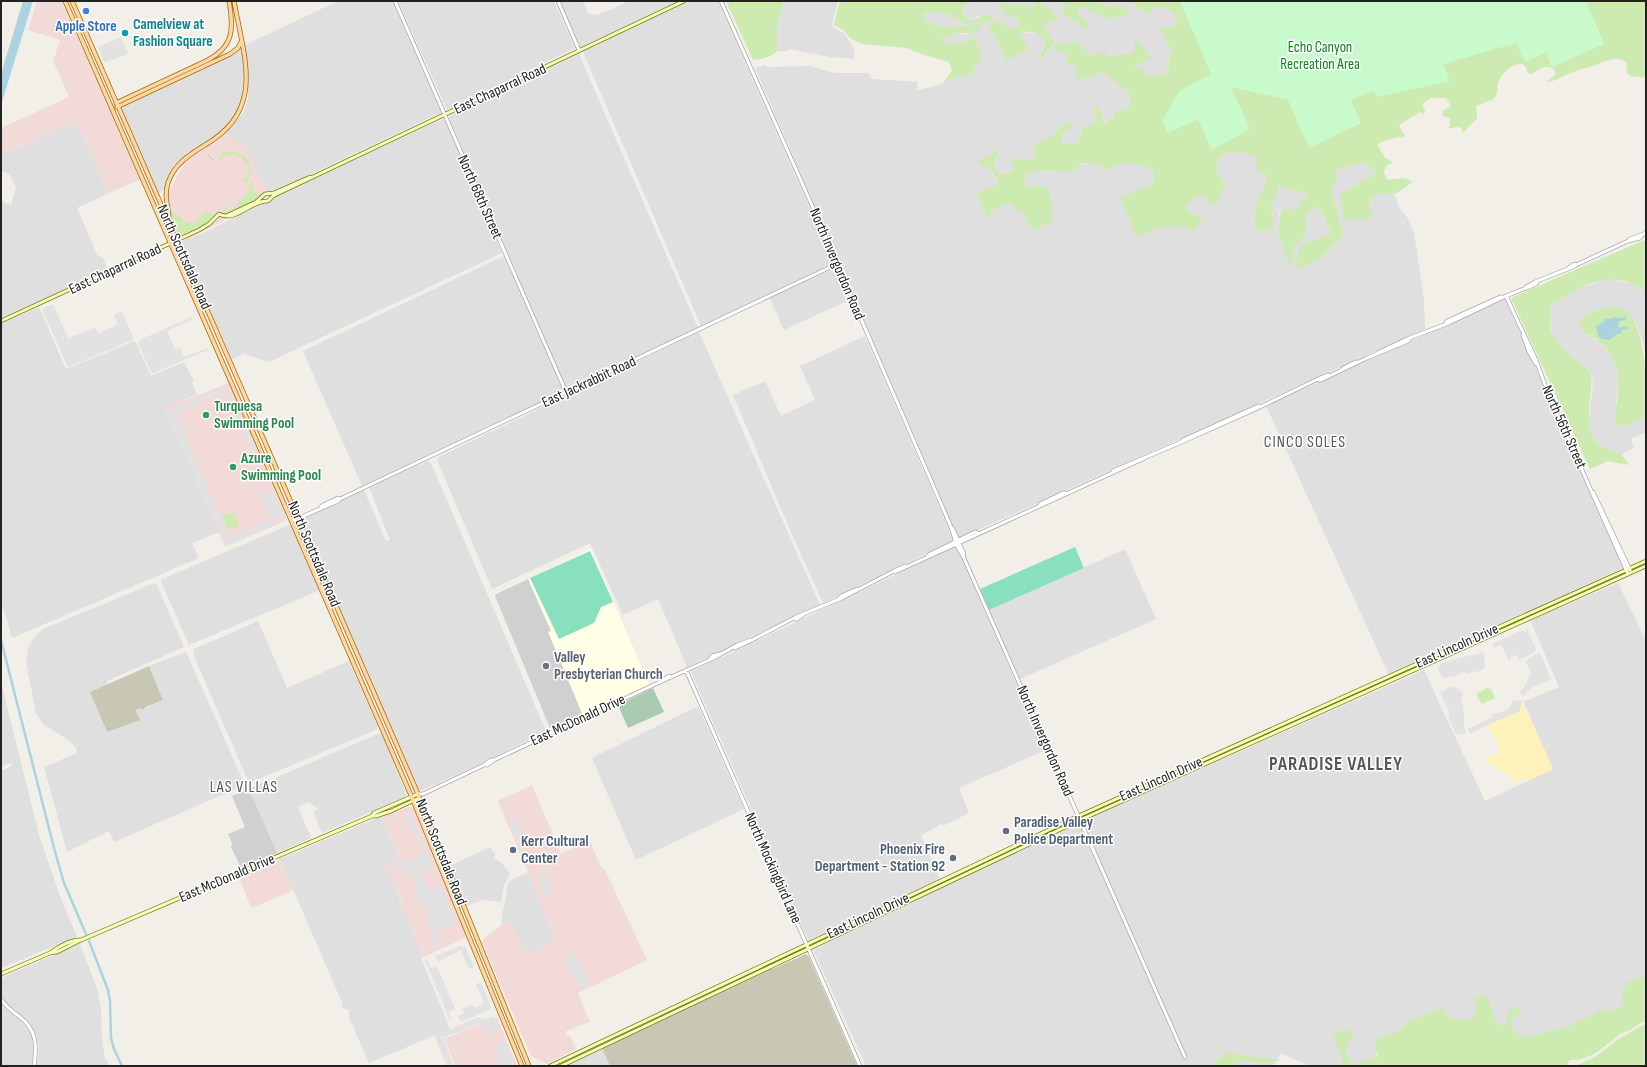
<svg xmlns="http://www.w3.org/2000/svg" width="1647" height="1067" font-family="'Sofia Sans Condensed',sans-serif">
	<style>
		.residential { fill: #e0dfdf; fill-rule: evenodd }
		.commercial { fill: #f2dad9 }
		.education { fill: #ffffe5 }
		.religious { fill: #d0d0d0 }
		.construction { fill: #c7c7b4 }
		.grass { fill: #cdebb0 }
		.sand { fill: #fff1ba }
		.cemetery { fill: #aacbaf }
		.park { fill: #c8facc }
		.pitch { fill: #88e0be }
		.parking { fill: #e2e2e2 }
		.water { fill: #aad3df }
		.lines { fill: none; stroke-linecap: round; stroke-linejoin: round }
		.stream { stroke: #aad3df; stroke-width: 1 }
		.canal { stroke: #aad3df; stroke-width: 2.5 }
		.tertiary-casing { stroke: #a9a9a9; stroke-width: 4.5 }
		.secondary-casing { stroke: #707d05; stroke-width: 4.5 }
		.primary-casing { stroke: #a06b00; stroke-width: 5 }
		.tertiary { stroke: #fff; stroke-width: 3 }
		.secondary { stroke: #f7fabf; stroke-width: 3 }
		.primary { stroke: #fcd6a4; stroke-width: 3.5 }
		.shop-dot { fill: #3f7fe0; stroke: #fff; stroke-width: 1.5 }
		.culture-dot { fill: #0f9aa8; stroke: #fff; stroke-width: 1.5 }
		.leisure-dot { fill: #2e9e5b; stroke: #fff; stroke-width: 1.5 }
		.worship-dot { fill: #6b7280; stroke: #fff; stroke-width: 1.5 }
		.service-dot { fill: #5c6f8a; stroke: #fff; stroke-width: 1.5 }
		.labels { text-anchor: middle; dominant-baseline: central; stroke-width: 3; stroke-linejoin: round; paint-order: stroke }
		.culture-label { font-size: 15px; font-weight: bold; fill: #0d838f; stroke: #fff; text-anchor: start }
		.shop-label { font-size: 15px; font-weight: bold; fill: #366cbe; stroke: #fff }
		.park-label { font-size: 15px; fill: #0c8416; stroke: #fff }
		.street-label { font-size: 15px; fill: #222; stroke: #fff }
		.leisure-label { font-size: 15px; font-weight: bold; fill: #27864d; stroke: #fff; text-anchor: start }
		.worship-label { font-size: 15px; font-weight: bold; fill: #5b616d; stroke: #fff; text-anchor: start }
		.service-label { font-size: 15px; font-weight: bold; fill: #4e5e75; stroke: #fff; text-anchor: start }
		.neighbourhood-label { font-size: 16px; letter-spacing: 1px; fill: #555; stroke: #fff }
		.district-label { font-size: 19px; font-weight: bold; letter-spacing: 1px; fill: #555; stroke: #fff }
	</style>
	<rect width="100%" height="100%" fill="#f2efe9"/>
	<path class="residential" d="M338 1H392L441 111 440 113 271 193 265 188 236 143 226 133 243 113 248 99V76L245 45Z
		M398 1H554L575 48 447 110Z
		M560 1H583L588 13 596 15 610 10 629 1H679L580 48Z
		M689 1H718L834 263 701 326 583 52Z
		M783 1H838L832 25 834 28 844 33 855 50 853 59 830 57 788 49 787 51H777V27Z
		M971 1H1063L1065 8 1062 13 1088 30 1087 22 1078 15 1079 8H1084L1108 19 1114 7 1104 6 1098 1H1127L1133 5 1153 9 1158 7 1172 11 1177 21 1175 26 1159 27 1172 52 1169 59 1168 71 1160 75 1143 76 1136 69 1134 65V42V53L1117 54 1109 57 1091 56 1053 48 1065 53 1068 58 1064 64H1074L1082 79 1103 72 1130 95 1132 103 1126 110 1102 124 1101 111 1098 106 1092 109 1096 116 1093 125 1082 126 1080 139 1077 144H1062L1063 134 1071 129 1056 130 1055 135 1046 140 1033 159 1015 158 1011 172 1004 174 996 172 995 156H999L998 152 978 164 990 169 994 177 998 180 1009 179 1032 232 1041 186 1034 188 1023 185 1026 174 1029 173 1039 170 1047 172 1092 163 1107 170 1126 162 1140 164 1151 169 1154 175V183L1165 226H1180L1190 214 1186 207 1193 197 1201 196 1225 185 1216 171 1218 161 1223 153 1238 152 1255 156 1267 175V183L1260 194 1256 205 1257 214 1254 224H1274L1271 206 1280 186 1307 194 1297 209H1282L1279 213 1280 226 1292 263 1295 245 1306 234V213L1319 207 1332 233 1312 240 1321 257 1344 236 1335 206 1336 201 1330 191 1336 170 1363 162 1376 171 1368 178 1340 194 1373 218 1369 202 1376 194 1385 192 1394 193 1401 211 1407 217 1414 233 1424 298 1425 329 960 538H958L755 68 765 65 767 67 810 66 833 73H869L872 79 918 82 917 90 936 86 955 77 968 76 972 74 977 65 979 46 973 36 963 43 945 44 942 36 955 33 968 35 975 32 962 25 956 28 944 27 929 23 924 18 925 12 948 14 965 23 979 22 986 15 977 16 974 20 970 21 963 13 962 9ZM1037 1 1055 14 1044 26 1053 40 1056 42 1051 44 1045 55H1040L1046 42 1043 37 1038 33 1022 32 1002 63 1005 56 993 33 987 27 1005 24 1008 29H1013L1019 27 1020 23 1003 8 1005 3 1014 6 1023 4 1032 8Z
		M241 50 245 72V87L242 100 235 115 218 134 187 153 174 165 166 184 165 190 158 193 122 110 124 106Z
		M579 54 698 328 567 389 449 118 450 115Z
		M442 119 445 120 502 253 269 362 244 354 232 359 182 247 183 241 203 233 275 197Z
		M77 122 109 193 77 208 97 255 103 258 108 270 1 318V201L11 205 16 187 9 174 1 171V155Z
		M504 256 563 391 362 486 303 351Z
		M833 269 847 301 784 330 770 298Z
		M1613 279 1636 285 1646 293V354L1640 333 1633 317 1587 335 1599 342 1613 357 1615 363 1619 378 1614 419 1626 426 1646 416V432L1631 439 1634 448 1621 455 1611 452 1599 444 1592 435 1589 428V418L1593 384 1591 372 1563 350 1553 337 1549 316 1552 305 1573 291 1600 281Z
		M1505 299 1569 441 1623 568 1389 675 1267 408V405Z
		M39 307 66 369 135 341 151 376 184 362 194 381 192 382 197 394 165 409 219 532 192 543 199 558 12 638 1 600V324Z
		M699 332 820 605 687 667 658 599 623 615 590 543 492 589 437 460 439 457Z
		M865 336 954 541 823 603 793 537 733 395 765 381 781 416 815 400 800 366Z
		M428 461 431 463 546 731 481 764 420 791 418 789 302 521 303 519 364 490 386 541 390 540 369 487Z
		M289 525 292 527 318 588V591L189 645 161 582 162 579Z
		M956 546 1046 750 959 788 969 813 943 826 942 824 921 835 940 879 809 941 691 672Z
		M1125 549 1156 619 1020 679 989 610Z
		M154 583 157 585 184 647 107 681 108 685 90 692 107 732 135 710 140 708 143 710 163 700 149 666 186 652 245 785 114 842 109 831 67 852 44 767 77 753 76 748 68 740 43 724 36 713 26 662 28 648 34 638 41 630Z
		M1618 583 1646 641V1010L1515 1044 1380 1042 1373 1066H1309L1281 1053 1273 1066H866L813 950 1074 825 1424 670 1485 801 1553 769 1524 703 1525 701 1559 687 1530 620Z
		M258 621 287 688 349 661 378 727 376 730 249 783 193 654 194 649Z
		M1 682 39 835 60 896 77 937 1 968V771L10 767 12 764 11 763 1 767Z
		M698 706 744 809 636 860 592 758Z
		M380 733 382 735 406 793V797L322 833 313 812 318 809 309 802 298 807 311 838 277 853 249 789Z
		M382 816 399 858 385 864 415 935 414 939 419 945 424 957 421 958 450 1029 369 1063 349 1017V1011L347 1009H343L342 1006 343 1005 280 859Z
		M490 847 495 854 494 859 501 862 510 874 504 885 501 902 482 900 466 906 449 866Z
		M528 872 556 940 528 953 523 948 511 922 503 924 501 923 508 883 513 879Z
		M80 944 97 988 101 1008 102 1040 105 1059 110 1066H37L39 1047 36 1034 28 1021 5 1002 1 994V978Z
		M1 1003 5 1008 22 1021 31 1034 34 1050 32 1066H1Z
		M602 1048 610 1066H565Z"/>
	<path class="commercial" d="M37 1H62L141 179 109 193 77 122 1 155V128L69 97 53 61 60 40 28 30Z
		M226 133 236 143 246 146 265 188 271 193 262 197V201L186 240 182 235 179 236 176 233 172 224 167 195 187 159 217 141Z
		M229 383 286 515 285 521 225 547 165 408Z
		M532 785 561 854 590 841 600 865 605 870 647 960 578 993 590 1022 566 1031V1035L571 1037 576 1049 547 1064 531 1056 482 942 485 937 494 931 503 924 511 922 523 948 528 953 556 940 498 801Z
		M409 807 413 808 466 934 465 938 424 957 419 945 414 939 415 935 406 915 403 912 402 908 403 904 393 883 391 882 385 863 399 857 382 816Z
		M280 859 294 890 251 908 239 877Z
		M497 1017 517 1066H454L455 1064 444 1039Z"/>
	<path class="education" d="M591 549 649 684 583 716 548 632 550 630 528 579Z"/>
	<path class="religious" d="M528 579 551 631 548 632 583 716 554 729 550 728 495 596 496 594Z
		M249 789 277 853 241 868 231 847 232 843 228 834 245 827 232 796Z"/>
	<path class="construction" d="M149 666 163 700 146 707 143 710 140 708 135 710 140 720 107 732 90 692Z
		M806 954 809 957 857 1066H610L602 1048 764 971 775 968Z"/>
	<path class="grass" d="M726 1H783L777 27V51C771 57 761 60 753 60Z
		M840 1H971L962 9 963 13 970 21C980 19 983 12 994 17L984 24 979 22 965 24 948 14 925 12 924 18C938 32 963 25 980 25L982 27C967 39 968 31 953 33L952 36H942L945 44 963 43 973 36C977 44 983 52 981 62L977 65 972 74 968 76 955 77 944 82 952 70 949 62 924 55 906 48 862 44 851 39 843 30 834 25Z
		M1037 1 1046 6 1059 19 1045 24 1044 26 1053 40 1056 42C1049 45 1046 54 1040 60V55L1046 42C1040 32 1033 31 1022 32L1020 34 1029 50 1002 63 1005 56 993 33 987 27 999 20 1005 24 1008 28 1013 29 1019 27 1020 23 1013 16 1007 15 1003 8 998 6 997 4C1006 1 1014 8 1023 4L1032 8Z
		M1063 1H1098C1104 7 1111 9 1118 4L1128 9 1127 15 1108 19 1084 8H1079L1078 15 1087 22 1089 28 1088 30 1061 13 1065 8Z
		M1127 1H1646V78L1630 76 1627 72 1626 62C1614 55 1605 62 1593 66 1584 68 1575 71 1566 75 1559 78 1554 82 1546 82L1555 75V70C1545 64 1541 67 1532 74L1527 73V69L1523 64C1513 63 1503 71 1499 81 1496 87 1500 94 1493 99 1490 101 1480 104 1476 106L1477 119 1470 125 1463 133 1461 128 1457 127 1447 129 1450 125V118L1443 116 1442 111 1451 106 1446 98H1431L1422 104 1425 111 1424 115 1420 112 1399 125 1405 136 1387 140 1377 144 1385 158 1394 162 1386 166 1384 172 1387 180 1404 178 1413 182C1407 186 1402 190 1396 193 1383 197 1382 187 1369 202L1373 218 1344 221 1340 194 1368 178 1376 171 1363 162 1336 170 1337 181 1330 191 1336 201 1335 206 1344 236 1321 257 1301 269H1298L1296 262 1300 245 1332 233 1319 207 1306 213V234L1295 245 1292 263 1290 266 1278 232C1281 224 1278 216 1282 209H1297L1307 194 1280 186 1271 206 1274 224 1270 231 1258 230 1254 224C1256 217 1255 212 1256 205 1258 193 1267 187 1267 175L1257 170 1255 156 1238 152 1224 153 1218 161 1216 171 1225 185 1219 199 1212 205 1201 196 1194 197 1186 207 1190 214 1204 217 1193 231C1169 222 1160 228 1137 237L1120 198 1154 183V175L1151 169C1130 160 1127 162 1107 170 1092 163 1084 158 1072 172 1058 172 1037 169 1026 174L1024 185C1034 188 1033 186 1042 186 1053 187 1052 212 1052 221L1032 232 1025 216 1016 209 1010 202 995 209 988 218 977 194 999 183 990 169 978 164V162L996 151 998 152 999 156H995L996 172 1004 174 1011 172 1013 168 1012 160 1015 158 1033 159 1036 154 1033 145 1054 135C1058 127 1062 124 1071 122L1072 124 1071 129 1063 134 1062 143 1076 144 1080 139 1082 126 1093 125 1096 116 1092 109 1098 106 1101 111 1103 124 1113 118 1115 110H1126L1131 103 1130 95 1103 72 1082 79 1075 78 1076 67 1074 64H1064L1068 58 1065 53 1053 49 1056 45 1076 41 1091 56 1104 51 1109 57 1117 54 1134 53V42L1138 41 1151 59 1135 65 1136 69 1142 68 1144 76 1160 75 1168 71 1169 59 1172 52 1159 27 1175 26 1177 21 1172 11 1158 7 1153 9 1151 14H1148Z
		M225 151 237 152 245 157 249 162 252 172 247 183 241 179 249 176 248 169 250 170C243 157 237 151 221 157L220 165 219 157Z
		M251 182 254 185 251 192 254 195H255L251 192 255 186 252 182 255 185 252 191 255 194 258 190 259 192 256 194 258 193 256 200 226 214H224L223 211 227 206H228L227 209 230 211C239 207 240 197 249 192L248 190 250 187 248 186Z
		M169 212C177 211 182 223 191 223 201 223 199 210 212 212L215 215 209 223 179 236 175 233Z
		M1644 240 1646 244V293C1641 287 1634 285 1627 282 1600 273 1574 291 1552 305 1541 338 1569 354 1591 372 1594 395 1580 426 1599 444 1606 450 1616 451 1621 455 1624 457 1627 462 1629 465L1608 461 1590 469 1511 298Z
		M1618 306C1623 310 1630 313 1633 318 1647 346 1646 384 1646 416L1626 426 1617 425 1614 419C1619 391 1625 363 1599 342 1593 336 1585 335 1580 327 1580 325 1580 323 1581 321 1584 311 1609 307 1618 306Z
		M233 512 239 526 228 530 222 516Z
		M1487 688 1491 689 1495 698 1482 704 1476 694Z
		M1644 976 1646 986V1021C1640 1022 1636 1027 1630 1030 1626 1032 1622 1032 1619 1035 1604 1047 1590 1061 1570 1060L1568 1063V1066H1339L1342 1063V1058L1332 1035 1348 1029 1352 1031 1354 1036 1346 1046V1053L1352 1064H1357L1378 1056 1374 1046 1376 1040 1387 1034 1398 1032 1410 1020 1443 1008 1448 1017C1453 1017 1457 1020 1461 1020 1478 1022 1477 1010 1474 998L1482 995 1488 1000 1496 1022 1502 1026 1507 1022 1509 1011 1516 1006 1523 1012 1512 1019 1511 1024 1517 1034 1523 1038 1570 1026 1600 1010H1615L1622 1005 1624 1001 1621 993 1628 981Z
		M1643 1025H1646V1066H1575L1595 1057 1617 1040Z
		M1226 1053H1230L1281 1060 1267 1063 1236 1061V1063L1240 1066H1211Z"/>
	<path class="sand" d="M1522 701 1553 769 1528 781 1526 778 1516 783 1512 778 1483 760 1499 753 1498 744 1487 725 1520 711Z"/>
	<path class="cemetery" d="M653 688 664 712 628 728 618 705Z"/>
	<path class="park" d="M1180 1H1586L1604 44 1552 67 1546 53 1525 62 1516 43 1443 64 1450 81 1378 97 1373 91 1351 100 1361 123 1309 148 1288 100 1231 87 1250 129 1212 150 1198 119 1168 133 1162 121 1179 91 1211 74Z"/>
	<path class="pitch" d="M1075 547 1084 568 989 610 980 589Z
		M590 551 613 602 601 607 594 623 559 639 530 578Z"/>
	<path class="parking" d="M121 37 128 54 115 59 104 62 98 47Z
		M53 304 68 338 95 327 98 334 118 324 114 315 122 311 133 337 132 338 133 340 68 367 42 309Z
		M192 317 193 319 167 331 175 349 180 348 184 357 207 348 208 350 153 373 152 372H151L138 343 140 342 139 340Z
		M223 387 226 393 220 395V394L217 395 218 396 195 404V406L187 410 186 408 183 410V411L176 415 228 535 226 536 228 539 234 537 233 535 272 519 274 525 227 546 225 545 167 412Z
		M230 391 262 465 258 467 256 457 254 458 249 447 251 446 250 443 248 444 243 431 244 430 243 426 241 427 226 393Z
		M274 491 285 515 281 519 282 522 279 523 276 516 271 518 261 496Z
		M1527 629 1536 649 1533 653 1519 660 1517 655 1510 658 1511 660 1509 661 1501 645 1495 648 1492 644 1523 630 1525 632Z
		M1484 652 1485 667 1483 670 1466 674 1465 672 1460 673V675L1445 678 1441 676 1437 667 1440 666V663Z
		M1540 653 1551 679 1538 686 1535 683 1536 685 1530 689 1523 696 1519 692 1525 686 1531 672 1526 662 1530 657Z
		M1451 687 1457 688 1462 692 1463 696 1461 697 1464 713V725L1466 733 1465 734H1456L1448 717 1450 714 1440 692Z
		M1522 700 1520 711 1483 727 1471 734 1469 732 1468 729 1493 717V714L1506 711 1510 707 1512 701Z
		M409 811 433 868 421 874 429 891 441 887 455 923 445 928 443 924 435 928 441 942 438 944 439 948 437 949 430 934 431 928 428 927 426 916 431 914 425 902 421 903 416 899 413 891 418 889 414 878 411 874 407 876 400 865 391 869 389 863 400 858 405 862 424 853 414 829 410 831 404 817Z
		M514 818 526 845 522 847 520 844 518 845 508 821Z
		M543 870 551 890 550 893 545 895 538 878 539 874 538 871Z
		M460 946 461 947 465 946 474 967 469 969 461 950 437 962 435 956Z
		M576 953 588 980 586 981 587 987 582 989 576 983 565 957Z
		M427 959 430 968 437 966 455 1009 449 1012 452 1020H450L425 960Z
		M481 982 490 1005H491L490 1010 461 1022 458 1016 464 1013 462 1009 472 1005 474 1008 484 1003 476 984Z
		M494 1016 499 1027 498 1030 488 1034 481 1023 443 1038 454 1066H447L435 1037 437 1036 436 1035 479 1017 485 1020Z
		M505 1040 515 1066H498V1056L492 1045Z"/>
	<path class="water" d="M23 1H33L1 105V74Z
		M1614 317 1619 318 1626 317 1625 320 1619 321 1618 326 1619 328 1626 326 1628 328 1627 330 1623 329 1621 333 1615 335 1610 340 1602 339 1598 336 1596 326 1604 322 1605 318 1611 319Z"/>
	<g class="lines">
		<path class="stream" d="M208 154 213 160"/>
		<path class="canal" d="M1 640 54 848 64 883 86 934
			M89 941 108 990 110 1001 111 1038 114 1049 122 1066"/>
		<g class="tertiary-casing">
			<path id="tertiary" d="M395 1 566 392
				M558 1 579 50
				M721 1 814 210 951 527 957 546 963 556
				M1628 241 1640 238 1642 235
				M1567 269 1574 264 1576 265
				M1526 287 1535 282 1575 266 1576 265 1628 241 1630 239 1646 233
				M1506 296 1536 360 1548 393 1628 574
				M1446 323 1447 321 1500 297H1503
				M1523 335 1529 352 1536 364
				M1377 353 1407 339 1449 323 1506 296 1536 284 1537 282
				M1342 369 1355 362H1357
				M1319 380H1321L1367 358 1408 341 1410 339
				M1181 442 1183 440 1258 406H1260
				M1113 471 1184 441 1258 408 1320 378 1329 375
				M1593 492 1630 570
				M1040 504 1063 493H1066
				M321 507 323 505 338 498 340 499
				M292 521 338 501 340 499 837 264
				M951 527 953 529 964 554 963 556 967 565 1185 1057
				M928 556 930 554 975 532 978 533
				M895 572 1145 458
				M839 598 841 596 857 589
				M795 619H797L804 614
				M735 648 750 641 796 617 842 598 896 570 906 566
				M710 659 712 656 720 654
				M686 670 860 1066
				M662 681 669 676 671 677
				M484 765H487L494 760
				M418 794H423L484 765 491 760H494L662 681 714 658 737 645 751 640
				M1 999C6 1007 12 1011 20 1017 37 1030 37 1046 34 1066"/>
		</g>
		<g class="secondary-casing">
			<path id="secondary" d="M226 216 256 202 265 194 274 193 310 177
				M1 321 199 230 209 224 219 214C236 223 251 200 268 201L273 196 279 193 684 1
				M372 816 374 813 418 794
				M50 953 57 952 81 940 372 816H376L391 811 419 798
				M1 974 50 953C58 947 72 939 81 940
				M550 1066 1074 818 1646 561
				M561 1066 1080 820 1646 566"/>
		</g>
		<g class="primary-casing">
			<path id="primary" d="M65 1 410 793 522 1066
				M72 1 237 378 418 794 529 1066
				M116 103 206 61C234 47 234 29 229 1
				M117 107 230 54 238 48 241 42
				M169 222C170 208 163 199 168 183 174 164 189 155 205 145 266 110 244 58 234 1"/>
		</g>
		<use href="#tertiary" class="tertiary"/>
		<use href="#secondary" class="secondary"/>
		<use href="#primary" class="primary"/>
	</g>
	<circle class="shop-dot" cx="86" cy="11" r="4"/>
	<circle class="culture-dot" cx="125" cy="33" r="4"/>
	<g class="leisure-dot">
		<circle cx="206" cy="415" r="4"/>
		<circle cx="233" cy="467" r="4"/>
	</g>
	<circle class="worship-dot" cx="546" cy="666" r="4"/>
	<g class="service-dot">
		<circle cx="1006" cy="831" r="4"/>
		<circle cx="513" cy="850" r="4"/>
		<circle cx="953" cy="858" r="4"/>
	</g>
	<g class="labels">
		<g class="culture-label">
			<text x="133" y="24">Camelview at<tspan x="133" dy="17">Fashion Square</tspan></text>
		</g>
		<g class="shop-label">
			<text x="86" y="26">Apple Store</text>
		</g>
		<g class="park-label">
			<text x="1320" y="47">Echo Canyon<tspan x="1320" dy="17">Recreation Area</tspan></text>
		</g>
		<g class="street-label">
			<text transform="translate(500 89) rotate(-25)">East Chaparral Road</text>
			<text transform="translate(480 197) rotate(66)">North 68th Street</text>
			<text transform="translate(184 257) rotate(66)">North Scottsdale Road</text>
			<text transform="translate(837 264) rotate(67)">North Invergordon Road</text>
			<text transform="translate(115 269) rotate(-25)">East Chaparral Road</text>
			<text transform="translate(589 382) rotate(-25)">East Jackrabbit Road</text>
			<text transform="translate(1564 427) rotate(66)">North 56th Street</text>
			<text transform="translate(314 554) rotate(67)">North Scottsdale Road</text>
			<text transform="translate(1457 646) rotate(-24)">East Lincoln Drive</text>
			<text transform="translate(578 720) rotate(-25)">East McDonald Drive</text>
			<text transform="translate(1045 741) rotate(66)">North Invergordon Road</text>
			<text transform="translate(1161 779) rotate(-24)">East Lincoln Drive</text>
			<text transform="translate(441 852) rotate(68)">North Scottsdale Road</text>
			<text transform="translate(773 868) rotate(66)">North Mockingbird Lane</text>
			<text transform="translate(227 878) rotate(-23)">East McDonald Drive</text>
			<text transform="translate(868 916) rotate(-25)">East Lincoln Drive</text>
		</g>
		<g class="leisure-label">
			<text x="214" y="406">Turquesa<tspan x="214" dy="17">Swimming Pool</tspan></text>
			<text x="241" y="458">Azure<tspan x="241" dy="17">Swimming Pool</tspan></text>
		</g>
		<g class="worship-label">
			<text x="554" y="657">Valley<tspan x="554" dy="17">Presbyterian Church</tspan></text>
		</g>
		<g class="service-label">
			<text x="1014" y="822">Paradise Valley<tspan x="1014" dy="17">Police Department</tspan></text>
			<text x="521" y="841">Kerr Cultural<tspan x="521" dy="17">Center</tspan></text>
			<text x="945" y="849" text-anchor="end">Phoenix Fire<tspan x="945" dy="17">Department - Station 92</tspan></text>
		</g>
		<g class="neighbourhood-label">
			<text x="1305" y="442">CINCO SOLES</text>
			<text x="244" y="787">LAS VILLAS</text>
		</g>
		<g class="district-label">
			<text x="1336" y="764">PARADISE VALLEY</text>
		</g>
	</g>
	<rect width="1647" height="1067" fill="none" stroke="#222222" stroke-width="4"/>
</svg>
